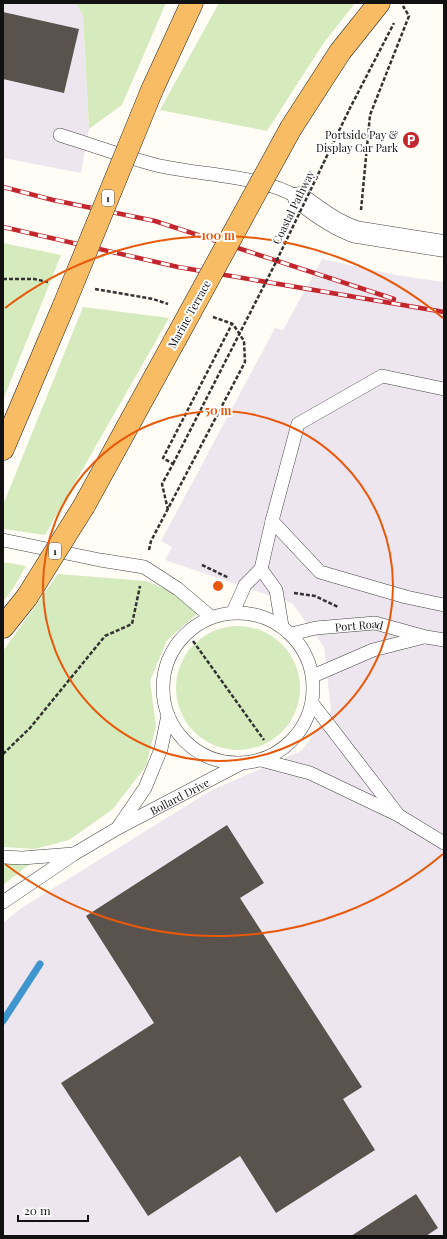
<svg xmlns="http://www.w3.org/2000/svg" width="447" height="1239" font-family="'Playfair Display',serif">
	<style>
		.industrial { fill: #eee6ef }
		.green { fill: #d5ebbd }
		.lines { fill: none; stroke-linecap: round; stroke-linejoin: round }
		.stream { stroke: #3f96cf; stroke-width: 7 }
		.building { fill: #5a524d }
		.service-casing { stroke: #444; stroke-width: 14 }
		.minor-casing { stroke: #444; stroke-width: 23 }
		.trunk-casing { stroke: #222; stroke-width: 23 }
		.path { stroke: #333; stroke-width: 2.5; stroke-dasharray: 4 2; stroke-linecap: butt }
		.service { stroke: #fff; stroke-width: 13 }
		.minor { stroke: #fff; stroke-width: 22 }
		.trunk { stroke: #f7bc64; stroke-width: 22 }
		.rail-casing { stroke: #c4262e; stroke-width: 4.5 }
		.rail { stroke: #fff; stroke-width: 3; stroke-dasharray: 9; stroke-linecap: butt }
		.trunk-bridge-casing { stroke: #222; stroke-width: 23; stroke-linecap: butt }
		.path-bridge { stroke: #333; stroke-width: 2.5; stroke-dasharray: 4 2; stroke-linecap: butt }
		.trunk-bridge { stroke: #f7bc64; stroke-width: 22 }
		.ring { fill: none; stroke: #e8590c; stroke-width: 2 }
		.labels { text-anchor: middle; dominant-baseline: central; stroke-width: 4; stroke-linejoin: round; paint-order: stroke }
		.shield { fill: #fff; stroke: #585858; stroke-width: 1 }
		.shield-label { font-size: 10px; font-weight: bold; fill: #111 }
		.poi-label { font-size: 11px; fill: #111; stroke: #fff; text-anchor: end }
		.street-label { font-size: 11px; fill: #111; stroke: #fff }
		.centre { fill: #e8590c; stroke: #fff; stroke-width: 2 }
		.ring-label { font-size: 12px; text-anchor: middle; font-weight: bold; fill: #e8590c; stroke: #fff; stroke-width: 4; stroke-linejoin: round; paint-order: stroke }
	</style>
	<rect width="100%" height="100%" fill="#fffdf5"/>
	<path class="industrial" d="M3 3H76L83 15 89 129 81 173 3 158Z
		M322 259 396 275 444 282V1236H3V923L20 909 210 791 301 751 331 711 324 647 292 603 165 560 172 547 161 541 275 328 283 330Z"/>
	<path class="green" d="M76 3H166L122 105 89 129 83 15Z
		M219 3H355L323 44 267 131 160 110Z
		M3 243 61 255 3 400Z
		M83 307 169 318 45 535 3 529V505Z
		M3 562 26 566 14 587 3 602Z
		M58 574 146 581 206 606 167 640 150 681 156 726 146 766 113 809 69 840 35 849 3 847V651Z
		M176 688a62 62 0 1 1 124 0a62 62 0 1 1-124 0Z
		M31 863 3 885V864Z"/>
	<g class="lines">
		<path class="stream" d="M3 1021 40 964"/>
	</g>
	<path class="building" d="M3 12 79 29 64 93 3 79Z
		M227 825 264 883 240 898 362 1087 343 1099 375 1150 276 1213 240 1156 148 1216 61 1083 154 1023 86 916Z
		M416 1194 438 1228 426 1236H351Z"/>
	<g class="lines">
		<g class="service-casing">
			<g id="service">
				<path d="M60 135C92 145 124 157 156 165 202 176 259 174 299 198"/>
				<path d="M272 521 320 572 406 597 444 605"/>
				<path d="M3 540 100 560 144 567 178 589 211 617"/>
				<path d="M261 569 276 590 282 626"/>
				<path d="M233 612 245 585 261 569 272 521 298 424 382 376 444 389"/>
				<circle cx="238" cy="688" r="75"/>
				<path id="s1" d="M291 634 316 628 375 623 426 637 444 640"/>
				<path d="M313 676 373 650 424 637"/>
				<path d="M312 703 396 812"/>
				<path d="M261 760 310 773 398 815 444 843"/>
				<path d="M119 826 145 788 161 749 168 715"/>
				<path d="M3 857 22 858 73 854"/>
				<path id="s2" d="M3 902 74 854 118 828 240 764"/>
			</g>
		</g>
		<g class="minor-casing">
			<path id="minor" d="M299 198C317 211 335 225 356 232L444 246"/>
		</g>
		<g class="trunk-casing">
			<path id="trunk" d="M152 90 192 3
				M291 128 340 52 379 3
				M3 449 64 305
				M84 506 175 340
				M3 627 27 597"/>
		</g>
		<path class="path" d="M349 110 394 23
			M361 210 370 115 409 16 403 6
			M3 279H34L48 282
			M95 289 153 299 168 304
			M213 317 233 324
			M168 510 162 484 173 464 163 458 232 324
			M149 550 151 541 245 362 244 341 233 324
			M202 565 229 578
			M294 593 315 596 338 607
			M193 641 264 740
			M3 754 30 728 105 636 132 624 140 586"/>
		<use href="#service" class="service"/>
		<use href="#minor" class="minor"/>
		<use href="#trunk" class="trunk"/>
		<g class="rail-casing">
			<path id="rail" d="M3 187 53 200 155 221 394 299
				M3 227 178 267 444 312"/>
		</g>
		<use href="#rail" class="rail"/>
		<g class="trunk-bridge-casing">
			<path id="trunk-bridge" d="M64 305 152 90
				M175 340 291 128
				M27 597 84 506"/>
		</g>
		<path class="path-bridge" d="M173 464 274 266 349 110"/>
		<use href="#trunk-bridge" class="trunk-bridge"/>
	</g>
	<g class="ring">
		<circle cx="218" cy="586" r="175"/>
		<path d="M443 854A350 350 0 0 1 5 864M5 308A350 350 0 0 1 443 318"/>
	</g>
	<defs>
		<g id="parking-disc" transform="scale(0.9)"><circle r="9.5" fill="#c4262e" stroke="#fff"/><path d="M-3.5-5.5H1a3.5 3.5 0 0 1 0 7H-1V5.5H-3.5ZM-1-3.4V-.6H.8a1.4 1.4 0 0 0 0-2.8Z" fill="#fff"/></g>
	</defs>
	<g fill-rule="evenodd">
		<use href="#parking-disc" x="411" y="140"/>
	</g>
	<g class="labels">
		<g class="shield">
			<rect x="102" y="190" width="12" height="16" rx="3"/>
			<rect x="49" y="543" width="12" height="16" rx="3"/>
		</g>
		<g class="shield-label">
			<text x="108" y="198">1</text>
			<text x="55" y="551">1</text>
		</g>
		<g class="poi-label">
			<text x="398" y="134">Portside Pay &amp;<tspan x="398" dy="13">Display Car Park</tspan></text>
		</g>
		<g class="street-label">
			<text transform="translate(293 207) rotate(-64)">Coastal Pathway</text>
			<text transform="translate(189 314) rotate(-61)">Marine Terrace</text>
			<text stroke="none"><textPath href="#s1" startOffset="69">Port Road</textPath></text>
			<text stroke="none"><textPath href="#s2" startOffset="206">Bollard Drive</textPath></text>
		</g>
	</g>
	<circle cx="218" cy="586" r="6" class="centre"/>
	<g class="ring-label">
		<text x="218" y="240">100 m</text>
		<text x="218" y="415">50 m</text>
	</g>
	<rect width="447" height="1239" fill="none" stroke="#111111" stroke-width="8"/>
	<path d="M18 1215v6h70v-6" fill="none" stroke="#111111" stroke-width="2"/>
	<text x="24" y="1215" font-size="12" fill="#111111" stroke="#ffffff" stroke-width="3" paint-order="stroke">20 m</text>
</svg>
